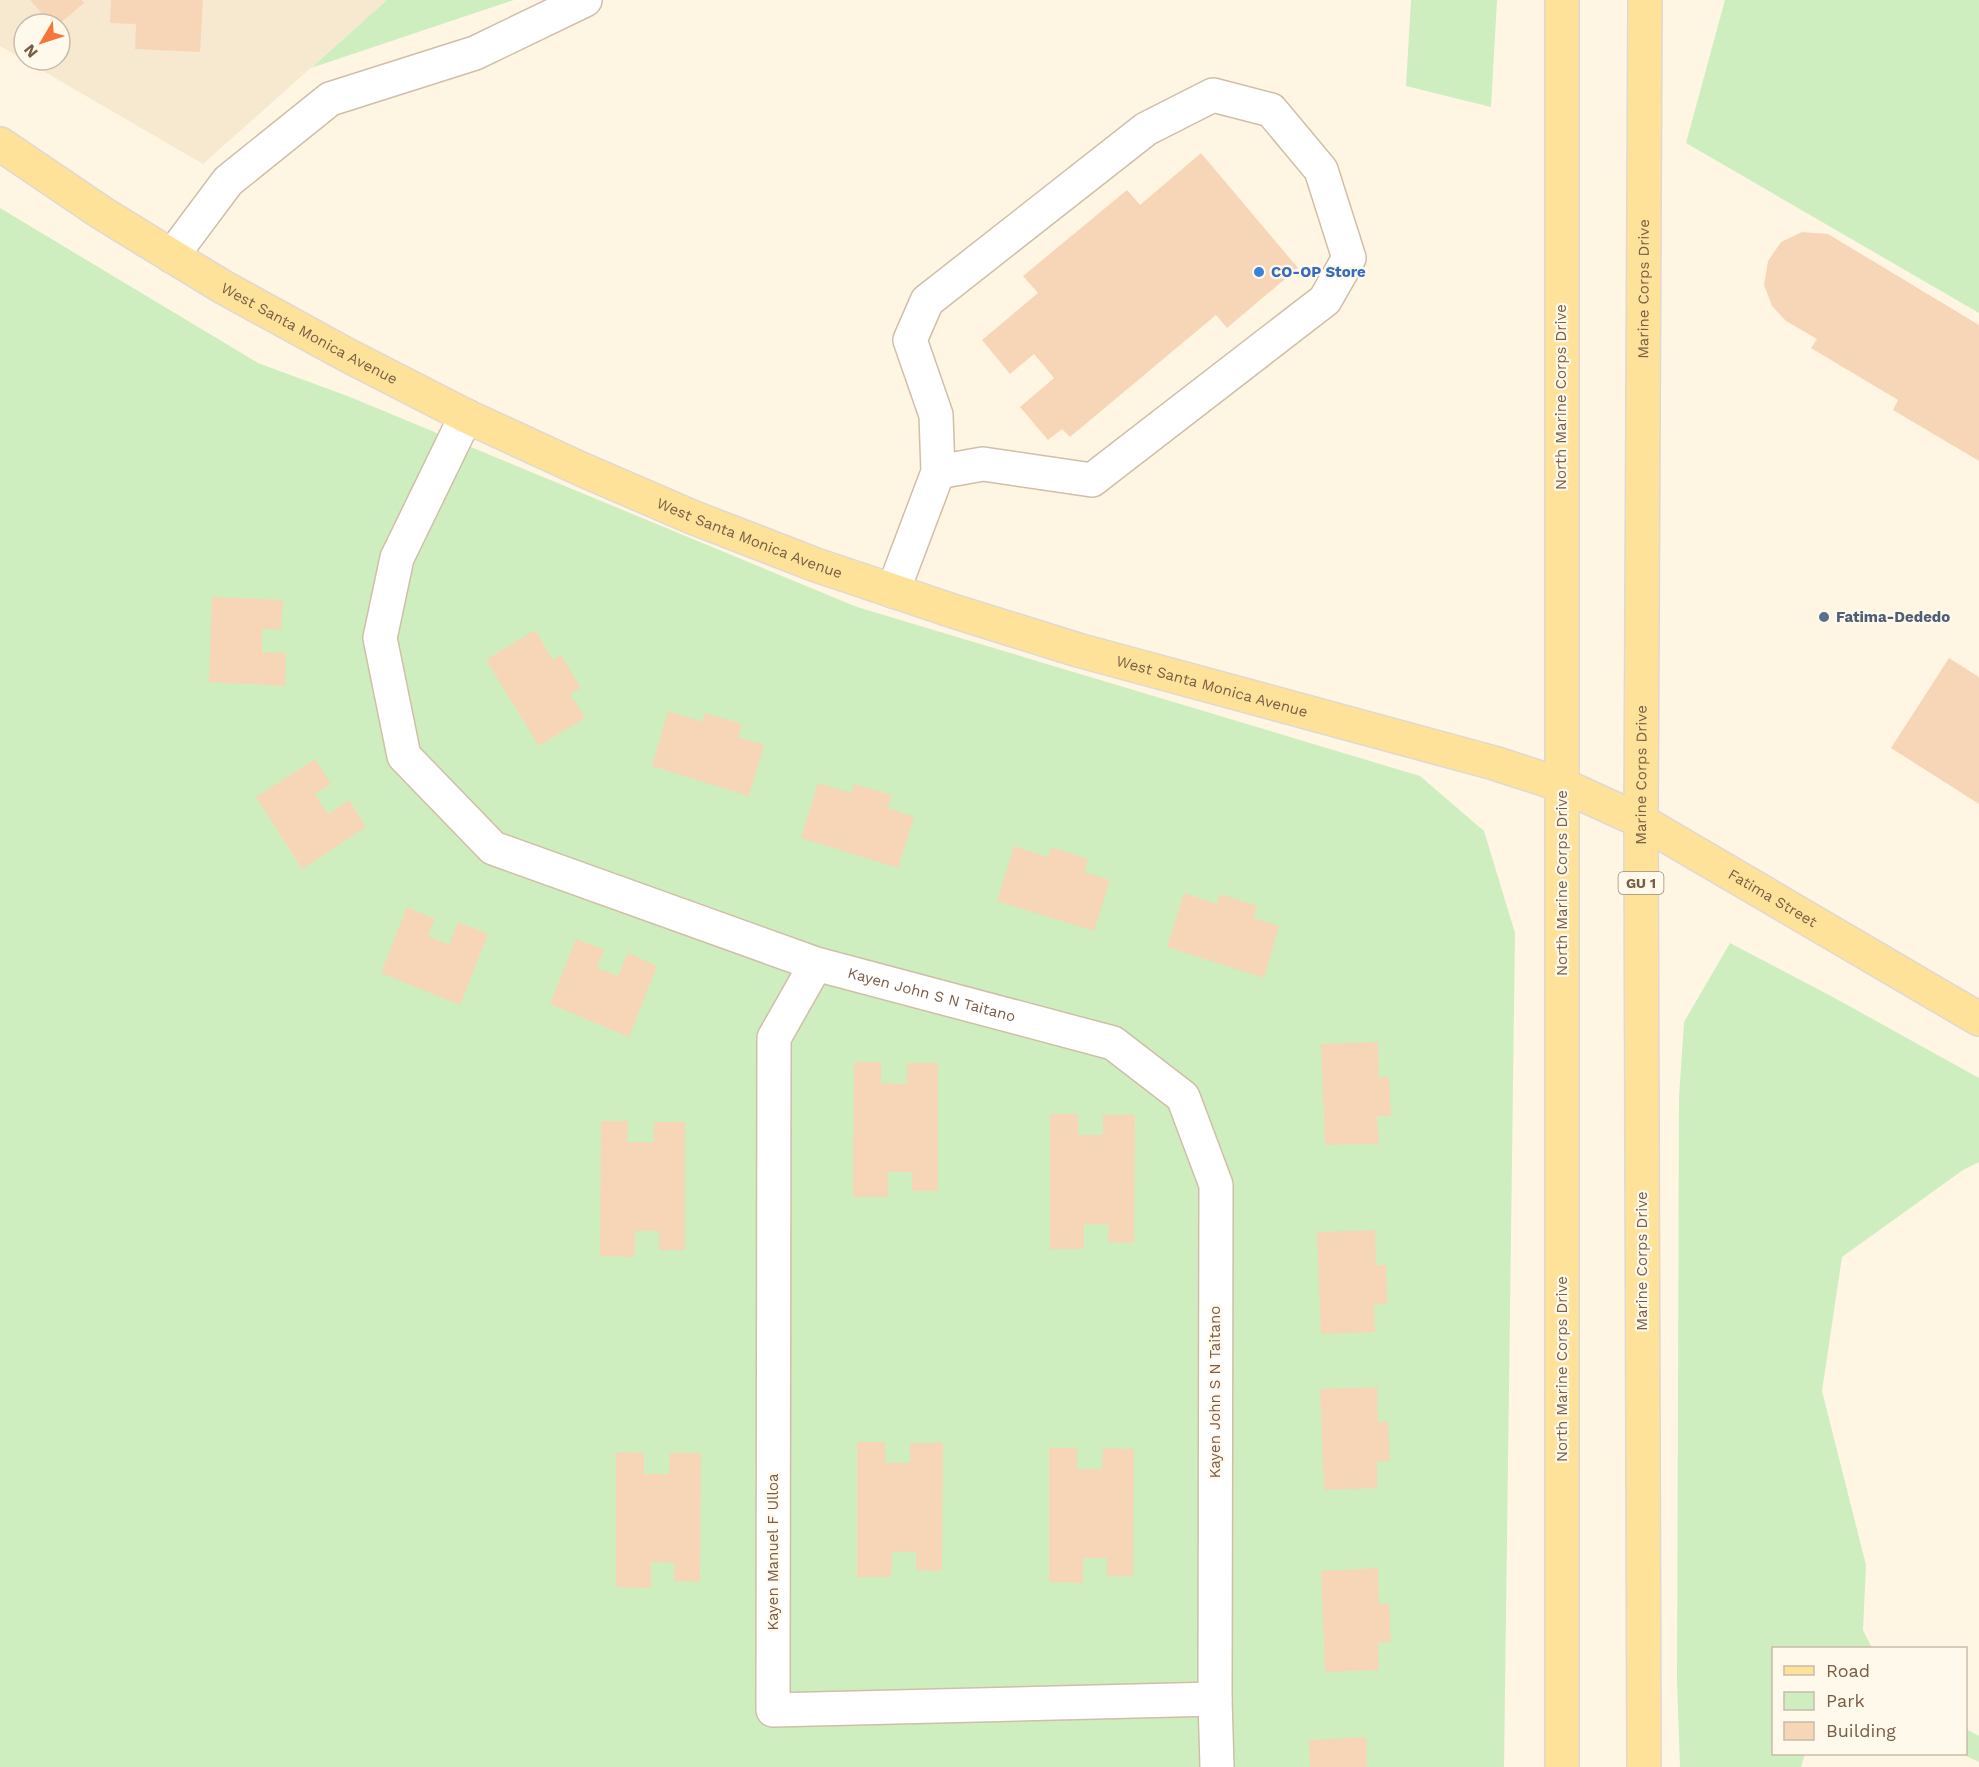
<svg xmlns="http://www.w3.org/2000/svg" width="1979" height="1767" font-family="'Work Sans',sans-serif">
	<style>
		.residential { fill: #f7e9d0; fill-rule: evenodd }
		.green { fill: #ceeebf }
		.building { fill: #f7d6b7 }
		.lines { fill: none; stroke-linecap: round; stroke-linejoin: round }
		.minor-casing { stroke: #d1bea8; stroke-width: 36 }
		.major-casing { stroke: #dfd8d3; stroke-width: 36 }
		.minor { stroke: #fff; stroke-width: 33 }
		.major { stroke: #ffe299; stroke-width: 33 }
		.shop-dot { fill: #3f7fe0; stroke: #fff9eb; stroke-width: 2 }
		.service-dot { fill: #5c6f8a; stroke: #fff9eb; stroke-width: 2 }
		.labels { text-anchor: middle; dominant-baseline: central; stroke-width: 4.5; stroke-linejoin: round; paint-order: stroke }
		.shield { fill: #fff9eb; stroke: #a18c78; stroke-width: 1.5 }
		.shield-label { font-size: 14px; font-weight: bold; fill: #795d46 }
		.shop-label { font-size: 15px; font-weight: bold; fill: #366cbe; stroke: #fff9eb; text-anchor: start }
		.street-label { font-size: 15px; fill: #795d46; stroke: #fff9eb }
		.service-label { font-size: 15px; font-weight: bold; fill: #4e5e75; stroke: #fff9eb; text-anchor: start }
	</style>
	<rect width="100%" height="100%" fill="#fef6e3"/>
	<path class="residential" d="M0 0H387L203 164 0 46ZM24 24H60V60H24Z"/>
	<path class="green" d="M387 0H514L311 68Z
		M1411 0H1497L1491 107 1406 86Z
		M1725 0H1979V313L1686 143Z
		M0 208 258 363 350 397 857 607 1420 776 1484 831 1515 933 1504 1767H0Z
		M1730 943 1831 996 1979 1078V1162L1963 1170 1842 1257 1822 1391 1866 1565 1863 1630 1872 1648H1774V1754H1805L1801 1767H1680L1677 1683 1679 1097 1684 1022Z
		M1966 1729 1979 1736V1762L1962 1754H1966Z"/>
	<path class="building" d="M30 0H82L84 3 59 24H51Z
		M111 0H203L200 52 135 49 136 24 110 23Z
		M1201 153 1298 268 1227 328 1216 315 1070 437 1062 429 1048 440 1020 407 1054 378 1034 354 1010 374 982 340 1038 293 1023 276 1127 190 1140 205Z
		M1802 232 1828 234 1979 325V461L1893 410 1898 400 1811 348 1817 339 1786 321 1772 306 1764 285 1768 261 1781 242Z
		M212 597 283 600 281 630 262 629V652L286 653 285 686 209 682Z
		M535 630 553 660 561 655 581 688 570 694 585 718 539 746 486 660Z
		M1949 658 1979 677V804L1891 748Z
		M668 711 702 722 705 713 742 724 738 737 764 745 749 796 652 766Z
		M315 759 331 784 315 794 328 814 349 800 366 827 302 869 256 797Z
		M818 783 851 793 854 784 891 795 888 808 914 817 898 868 801 838Z
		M1014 846 1048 857 1051 847 1088 859 1084 872 1110 880 1094 931 997 901Z
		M1184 893 1217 904 1220 894 1257 906 1253 918 1279 926 1264 978 1167 947Z
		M407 907 435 919 428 936 449 945 458 922 488 934 460 1005 381 973Z
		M576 939 604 950 597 968 618 976 628 953 657 966 629 1037 550 1004Z
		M1378 1042 1379 1077H1389L1391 1116H1377L1379 1144 1325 1145 1321 1044Z
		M854 1062H881V1083L907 1084V1063H938V1191H912V1172H888V1197H853Z
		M1050 1114H1078V1135H1103V1115H1135L1134 1243 1108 1242 1109 1225 1084 1224V1249H1050Z
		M601 1121H628L627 1142H653L654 1122H685V1250H659V1231H635L634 1257 600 1256Z
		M1375 1230 1376 1265H1386L1387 1304H1374L1375 1332 1321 1334 1317 1232Z
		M1377 1387 1378 1422H1388L1390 1461H1377V1488L1324 1490 1320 1389Z
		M857 1442H885V1463H910V1443H943L942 1571 916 1570V1552H892L891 1577H857Z
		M1049 1448H1077V1469H1102L1103 1448 1134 1449 1133 1576H1107V1558H1083V1583L1049 1582Z
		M616 1452 644 1453V1474H669L670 1453H701L700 1582 674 1581 675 1563 651 1562V1588L616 1587Z
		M1378 1568 1379 1604H1389L1391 1642 1378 1643 1379 1670 1325 1672 1321 1571Z
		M1366 1737 1367 1767H1310L1309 1740Z"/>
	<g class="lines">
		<g class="minor-casing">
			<g id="minor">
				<path d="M172 256 228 181 330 99 475 53 585 0"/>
				<path id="s1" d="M466 416 397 558 380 638 404 756 493 848 816 964 1113 1043 1183 1097 1216 1185 1215 1699 1217 1767"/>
				<path d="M893 591 938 472 936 415 910 340 927 301 1146 129 1213 95 1271 110 1321 170 1349 258 1325 300 1092 480 983 464 938 472"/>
				<path d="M816 964 774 1038 773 1710 1215 1699"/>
			</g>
		</g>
		<g class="major-casing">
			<g id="major">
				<path id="s2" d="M0 144 102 213 172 256 223 287 347 355 466 416 581 469 692 517 816 565 953 611 1078 650 1494 763 1562 785 1641 821 1979 1019"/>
				<path d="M1562 1767V0"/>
				<path id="s3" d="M1644 1767 1641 821 1645 0"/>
			</g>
		</g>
		<use href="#minor" class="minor"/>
		<use href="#major" class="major"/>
	</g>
	<circle class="shop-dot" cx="1259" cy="272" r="6"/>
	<circle class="service-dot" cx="1824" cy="617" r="6"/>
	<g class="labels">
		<rect class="shield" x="1618.5" y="872" width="45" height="22" rx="4.5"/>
		<g class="shield-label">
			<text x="1641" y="883">GU 1</text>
		</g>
		<g class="shop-label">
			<text x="1271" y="272">CO-OP Store</text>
		</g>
		<g class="street-label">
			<text stroke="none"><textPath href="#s3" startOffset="1478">Marine Corps Drive</textPath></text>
			<text stroke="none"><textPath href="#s2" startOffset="363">West Santa Monica Avenue</textPath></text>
			<text transform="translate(1561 397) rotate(-90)">North Marine Corps Drive</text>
			<text stroke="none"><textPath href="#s2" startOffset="849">West Santa Monica Avenue</textPath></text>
			<text stroke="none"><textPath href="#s2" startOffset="1335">West Santa Monica Avenue</textPath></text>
			<text stroke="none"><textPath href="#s3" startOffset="992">Marine Corps Drive</textPath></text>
			<text transform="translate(1562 883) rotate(-90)">North Marine Corps Drive</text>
			<text stroke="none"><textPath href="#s2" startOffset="1938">Fatima Street</textPath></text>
			<text stroke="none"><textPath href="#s1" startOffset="951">Kayen John S N Taitano</textPath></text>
			<text transform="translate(1642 1261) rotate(-90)">Marine Corps Drive</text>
			<text transform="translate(1562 1369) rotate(-90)">North Marine Corps Drive</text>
			<text transform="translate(1215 1392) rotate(-90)">Kayen John S N Taitano</text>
			<text transform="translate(773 1552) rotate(-90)">Kayen Manuel F Ulloa</text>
		</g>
		<g class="service-label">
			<text x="1836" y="617">Fatima-Dededo</text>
		</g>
	</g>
	<rect x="1772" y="1647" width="195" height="108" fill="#fff9eb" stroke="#c9bba9" stroke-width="1.5"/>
	<rect x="1784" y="1666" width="30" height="9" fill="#ffe299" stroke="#c9bba9" stroke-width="1.5"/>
	<text x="1826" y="1677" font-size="18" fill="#795d46">Road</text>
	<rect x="1784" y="1692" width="30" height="18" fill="#ceeebf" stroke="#c9bba9" stroke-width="1.5"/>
	<text x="1826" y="1707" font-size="18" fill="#795d46">Park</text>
	<rect x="1784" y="1722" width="30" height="18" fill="#f7d6b7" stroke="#c9bba9" stroke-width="1.5"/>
	<text x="1826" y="1737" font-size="18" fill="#795d46">Building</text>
	<g transform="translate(42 42) rotate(231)"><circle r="28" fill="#fff9eb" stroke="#c9bba9" stroke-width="1.5"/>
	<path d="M0-4.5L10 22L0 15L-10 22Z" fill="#f5763b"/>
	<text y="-9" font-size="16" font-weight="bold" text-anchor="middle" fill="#795d46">N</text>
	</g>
</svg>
